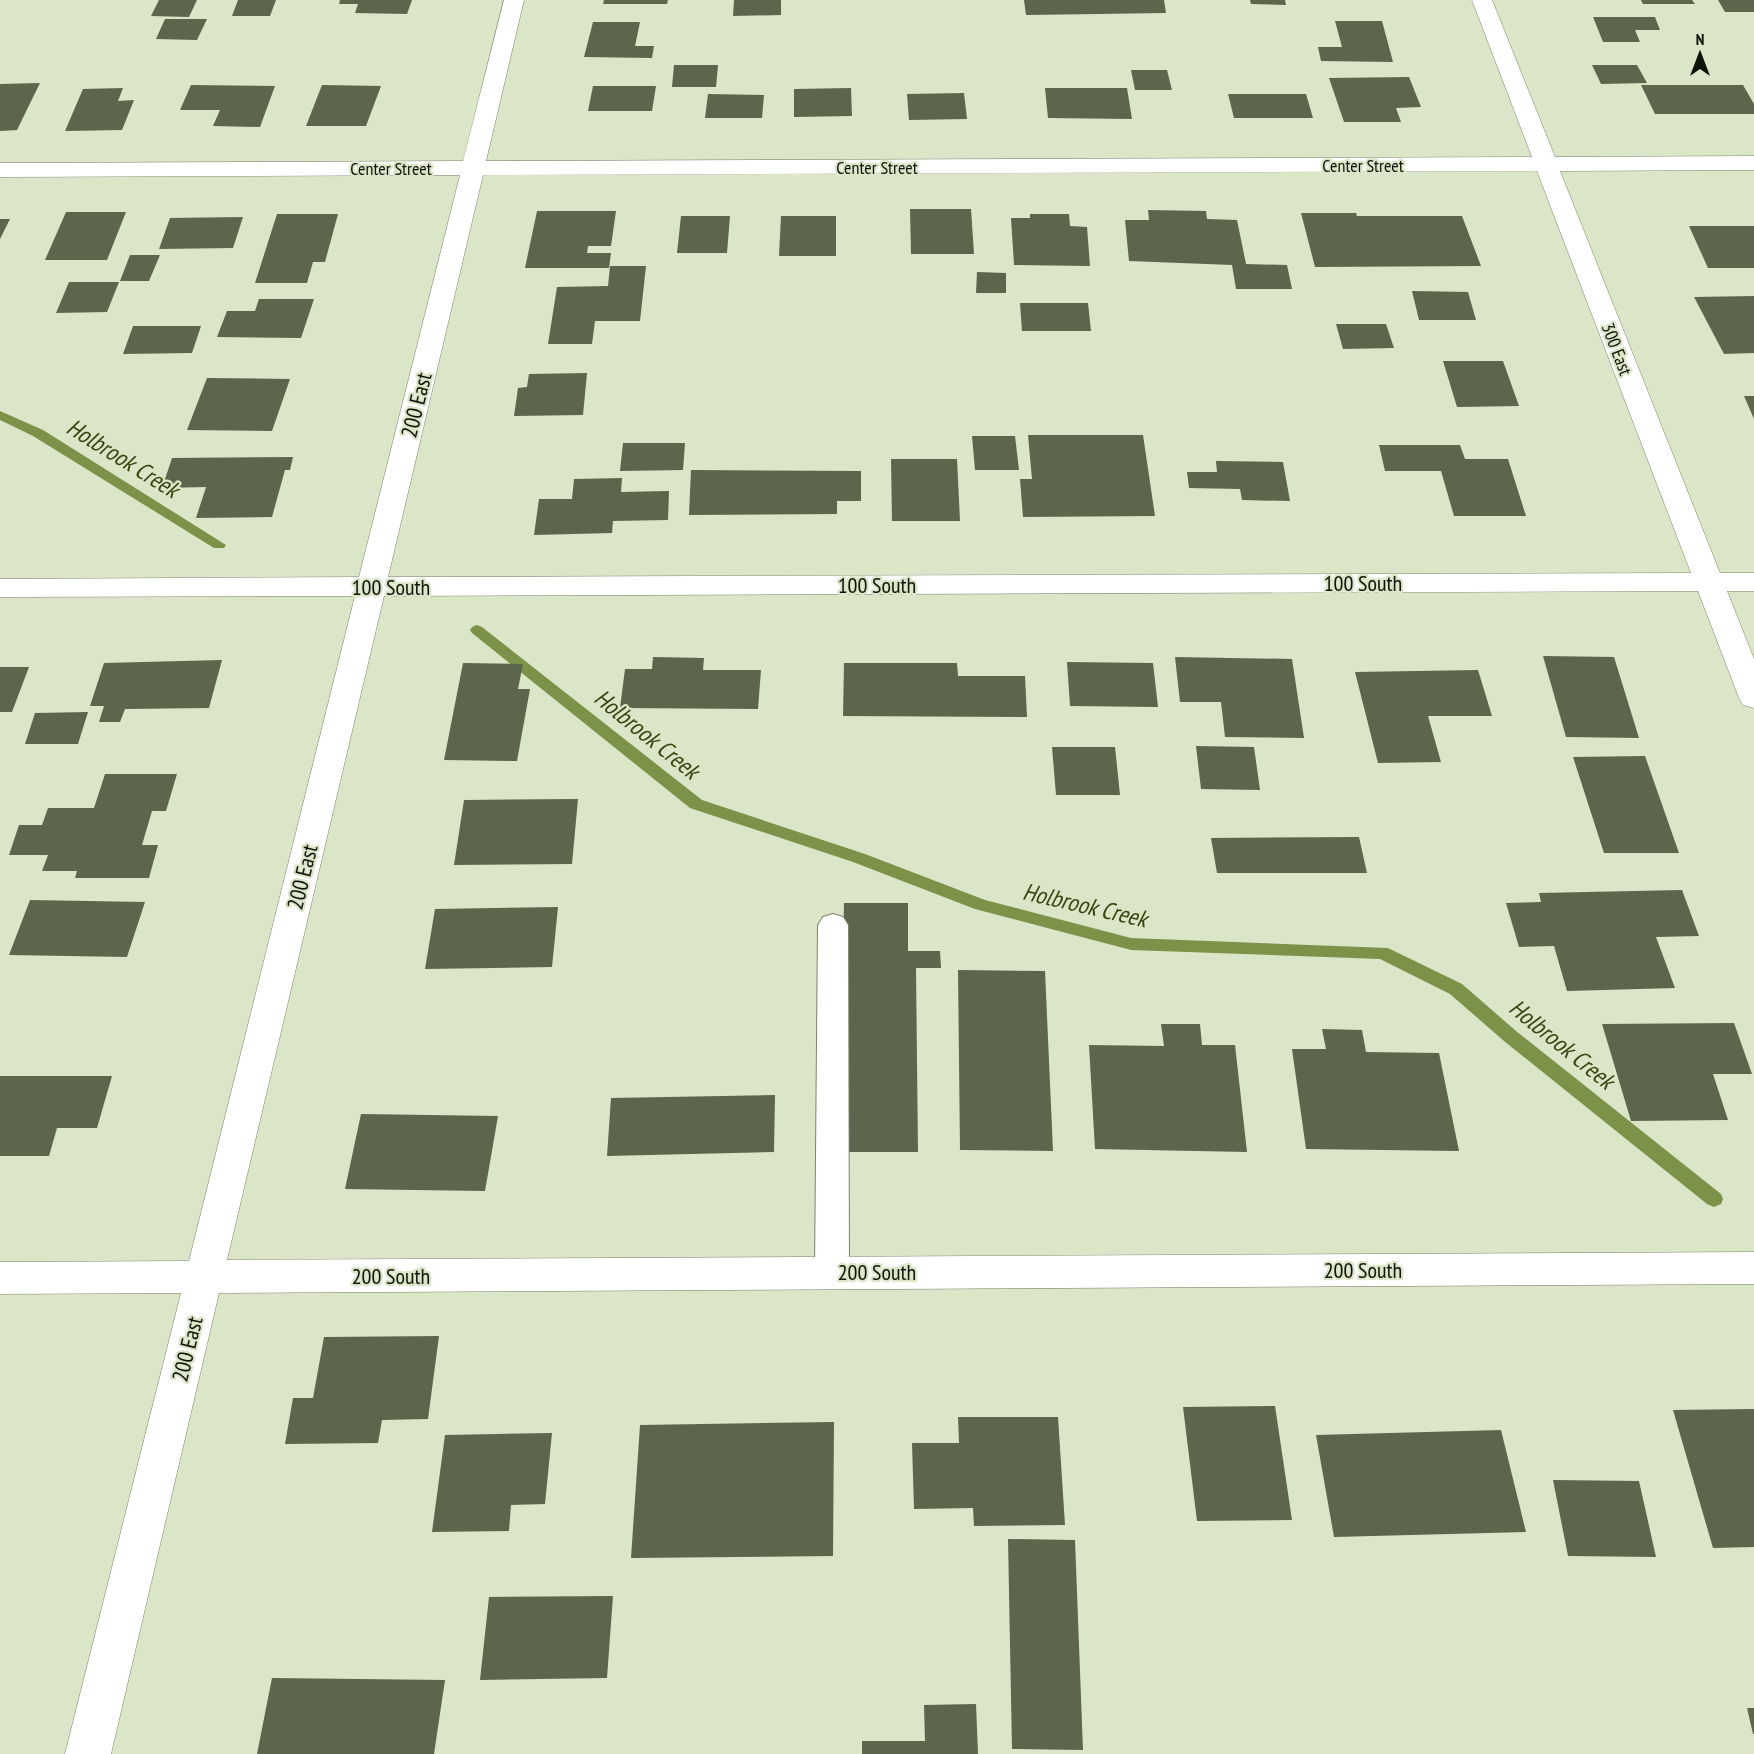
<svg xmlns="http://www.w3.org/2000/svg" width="1754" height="1754" font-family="'PT Sans Narrow',sans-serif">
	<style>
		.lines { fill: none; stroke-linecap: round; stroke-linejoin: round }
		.stream { fill: #7d9249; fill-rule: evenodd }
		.building { fill: #5d654c }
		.service-casing { stroke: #7b8369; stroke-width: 2 }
		.minor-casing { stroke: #7b8369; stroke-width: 1 }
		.service { fill: #fff; fill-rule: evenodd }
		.minor { fill: #fff; fill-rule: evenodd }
		.labels { text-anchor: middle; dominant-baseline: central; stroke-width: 4.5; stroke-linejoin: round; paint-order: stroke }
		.far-street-label { font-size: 18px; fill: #0f1309; stroke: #dbe5c8 }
		.street-label { font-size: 22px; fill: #0f1309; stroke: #dbe5c8 }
		.water-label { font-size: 24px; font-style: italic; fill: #39460f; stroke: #dbe5c8 }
	</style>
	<rect width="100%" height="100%" fill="#dbe5c8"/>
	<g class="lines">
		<path class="stream" d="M0 411 43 430 226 545 224 548H214L33 436 0 420Z
			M477 625 482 627 702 800 865 854 985 900 1131 938 1388 948 1462 984 1516 1031 1721 1194 1723 1199 1721 1204 1714 1207 1707 1204 1504 1041 1450 994 1380 959 1131 950 975 909 853 862 690 808 472 633 470 630 472 627Z"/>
	</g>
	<path class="building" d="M159 0H197L189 17 151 16Z
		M238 0H276L270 16H232Z
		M340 0H412L407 14 355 13 358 4H339Z
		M604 0H668L667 4H603Z
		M734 0H781V15L733 16Z
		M1024 0H1164L1166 13 1026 15Z
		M1250 0H1285L1286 5 1251 4Z
		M1641 0H1692L1695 4H1643Z
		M1718 0H1754V12H1725Z
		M1593 17H1655L1660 30H1635L1640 42H1603Z
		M165 19H207L197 40 156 39Z
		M1335 21H1382L1393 62 1321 61 1318 47H1342Z
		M593 22H640L635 46H654L652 58 584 57Z
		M674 65H718L716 87H672Z
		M1592 65H1637L1647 83 1601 84Z
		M1131 70H1167L1172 90H1135Z
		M1409 77 1421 107 1396 108 1401 122H1344L1329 78Z
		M40 83 17 130 0 131V84Z
		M191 85 275 86 260 127 213 126 220 110H180Z
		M322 85 381 86 366 126H306Z
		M1641 85H1743L1754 104V114H1655Z
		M593 86H656L652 111H588Z
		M123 88 118 101 134 100 122 130 65 131 83 89Z
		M851 88 852 116 794 117V89Z
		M1045 88H1127L1132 119 1048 118Z
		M964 93 967 119 909 120 907 94Z
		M708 94 764 95 762 118H705Z
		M1228 94H1306L1313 118H1234Z
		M910 209H971L974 254H911Z
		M1148 210 1206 211 1207 219 1237 220 1246 264 1287 265 1292 289H1236L1232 265 1129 261 1125 220H1149Z
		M537 211H616L611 246H588L587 253H611L609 268H525Z
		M66 212H126L107 260H45Z
		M1301 213H1356L1357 216H1462L1481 266 1315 267Z
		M277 214H338L325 262H313L307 283H255Z
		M1030 214H1069L1070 226 1087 227 1090 266 1014 265 1011 218H1030Z
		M681 216H730L727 253H677Z
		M781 216H836V256H779Z
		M243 217 233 248 159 249 170 218Z
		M0 219H10L0 239Z
		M1689 226H1754V268H1708Z
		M130 255H160L149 281H120Z
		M610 266H646L640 321H595L592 344H548L557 287 608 286Z
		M977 272 1006 273V293H976Z
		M69 282H119L107 312 56 313Z
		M1412 291 1468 292 1476 320H1419Z
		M1754 296V353L1724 354 1694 297Z
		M259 299H314L301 338 217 337 227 311H255Z
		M1020 303H1088L1091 331H1022Z
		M1336 324H1386L1394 348 1343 349Z
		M133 326H201L192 353 123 354Z
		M1443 361H1503L1519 406 1457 407Z
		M587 373 583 415 514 416 518 388 527 387 529 374Z
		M207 378 290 379 272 431 187 430Z
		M1744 396H1754V419Z
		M1028 435H1143L1155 516 1023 517 1020 479H1032Z
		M972 436H1015L1019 470H975Z
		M623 443H685L683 470 620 471Z
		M1379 445H1460L1465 459H1508L1526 516H1454L1441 471H1385Z
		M293 457 290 470H285L272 517 196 518 206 487 162 488 172 458Z
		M891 459H957L960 521H892Z
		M1216 461 1283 462 1290 501 1242 500 1240 489 1189 488 1187 472H1217Z
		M691 470 861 471V501H837V514L689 515Z
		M622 478 621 492 669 491 668 520 613 521 612 533 534 535 539 499H572L574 479Z
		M1543 656 1614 657 1639 738 1566 737Z
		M653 657 704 658 703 670H761L758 709 620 708 625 669H652Z
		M1175 657 1292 659 1304 738 1225 737 1221 702H1180Z
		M222 660 209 708 125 709 120 722H99L104 706H90L104 663Z
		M1067 662 1153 663 1158 707 1070 706Z
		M463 663 523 664 518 689H530L517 761 444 760Z
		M844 663H957L958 676H1025L1027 717 843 716Z
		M0 667H29L12 712H0Z
		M1478 670 1492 716H1428L1441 762 1378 763 1355 672Z
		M88 712 78 744H25L35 713Z
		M1196 746 1254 747 1260 790 1201 789Z
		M1052 747H1115L1120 795H1056Z
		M1645 756 1679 853H1604L1573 757Z
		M105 774H177L166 811H152L142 845H158L149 878H75L77 871H42L48 855H9L19 825H42L48 808H94Z
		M578 799 572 864 454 865 464 800Z
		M1359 837 1367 873H1217L1211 838Z
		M1682 890 1699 936 1656 937 1675 988 1567 991 1554 946 1519 947 1506 903 1541 902 1539 893Z
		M30 900 145 902 127 957 9 955Z
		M844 903H908V951H940L941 968H916L918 1152H840Z
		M558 907 552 967 425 969 435 909Z
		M958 970 1045 971 1053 1151 960 1150Z
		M1734 1023 1752 1074H1713L1728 1120 1631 1121 1602 1024Z
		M1161 1024H1200L1202 1045H1235L1247 1152 1095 1149 1089 1045 1164 1046Z
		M1322 1029 1362 1030 1366 1052 1439 1053 1459 1151 1306 1149 1292 1049H1326Z
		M0 1076H112L97 1128H57L49 1156H0Z
		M775 1095 774 1152 607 1156 611 1098Z
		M361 1114 498 1116 485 1191 345 1189Z
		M439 1336 428 1419 382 1420 378 1443 285 1444 293 1398H313L324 1337Z
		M1275 1406 1292 1520 1197 1521 1183 1407Z
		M1754 1409V1547L1713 1548 1673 1410Z
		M958 1417H1058L1065 1525 974 1526 973 1508 914 1509 912 1443H959Z
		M834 1422 833 1556 631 1558 640 1425Z
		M1501 1430 1526 1532 1334 1537 1316 1435Z
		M552 1433 545 1504 511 1505 509 1531 432 1532 445 1435Z
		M1553 1480 1639 1481 1656 1557 1568 1556Z
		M1008 1539 1075 1540 1083 1750 1012 1749Z
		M613 1596 607 1678 480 1680 489 1597Z
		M272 1678 445 1680 434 1754H257Z
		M976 1704 978 1754H862V1741H925L924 1705Z
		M1747 1708H1754V1734H1753Z"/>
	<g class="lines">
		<g class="service-casing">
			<path id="service" d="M833 914 843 917 848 925 849 1273 844 1283 832 1287 820 1283 815 1273 818 925 823 917Z"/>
		</g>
		<g class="minor-casing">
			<path id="minor" d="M504 0H524L486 161 1532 157 1472 0H1492L1555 157 1754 156V170L1560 171 1720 573H1754V591H1727L1754 659V708L1743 705 1739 698 1698 591 384 596 227 1260 1754 1252V1284L219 1293 111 1754H65L181 1293 0 1294V1262L189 1261 355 596 0 597V579L359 577 460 175 0 177V163L463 161ZM1537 171 1691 573 388 577 483 175Z"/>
		</g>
		<use href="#service" class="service"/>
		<use href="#minor" class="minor"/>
	</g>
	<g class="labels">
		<g class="far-street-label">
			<text x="1363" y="165">Center Street</text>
			<text x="877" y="167">Center Street</text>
			<text x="391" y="168">Center Street</text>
			<text transform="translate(1617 349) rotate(69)">300 East</text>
		</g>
		<g class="street-label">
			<text transform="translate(416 405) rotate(-76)">200 East</text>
			<text x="1363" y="583">100 South</text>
			<text x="877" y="585">100 South</text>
			<text x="391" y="587">100 South</text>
			<text transform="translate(302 877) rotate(-76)">200 East</text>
			<text x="1363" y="1270">200 South</text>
			<text x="877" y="1272">200 South</text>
			<text x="391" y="1276">200 South</text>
			<text transform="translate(187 1349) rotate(-76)">200 East</text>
		</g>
		<g class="water-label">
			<text transform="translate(123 458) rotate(32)">Holbrook Creek</text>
			<text transform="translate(647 734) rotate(39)">Holbrook Creek</text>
			<text transform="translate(1085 905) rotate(13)">Holbrook Creek</text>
			<text transform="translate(1562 1044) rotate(39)">Holbrook Creek</text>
		</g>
	</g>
	<g transform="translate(1700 54)" stroke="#dbe5c8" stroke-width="4.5" paint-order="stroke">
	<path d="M0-4.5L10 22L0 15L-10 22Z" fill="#0f1309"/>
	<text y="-9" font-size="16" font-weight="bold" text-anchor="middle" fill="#0f1309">N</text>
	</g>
</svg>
